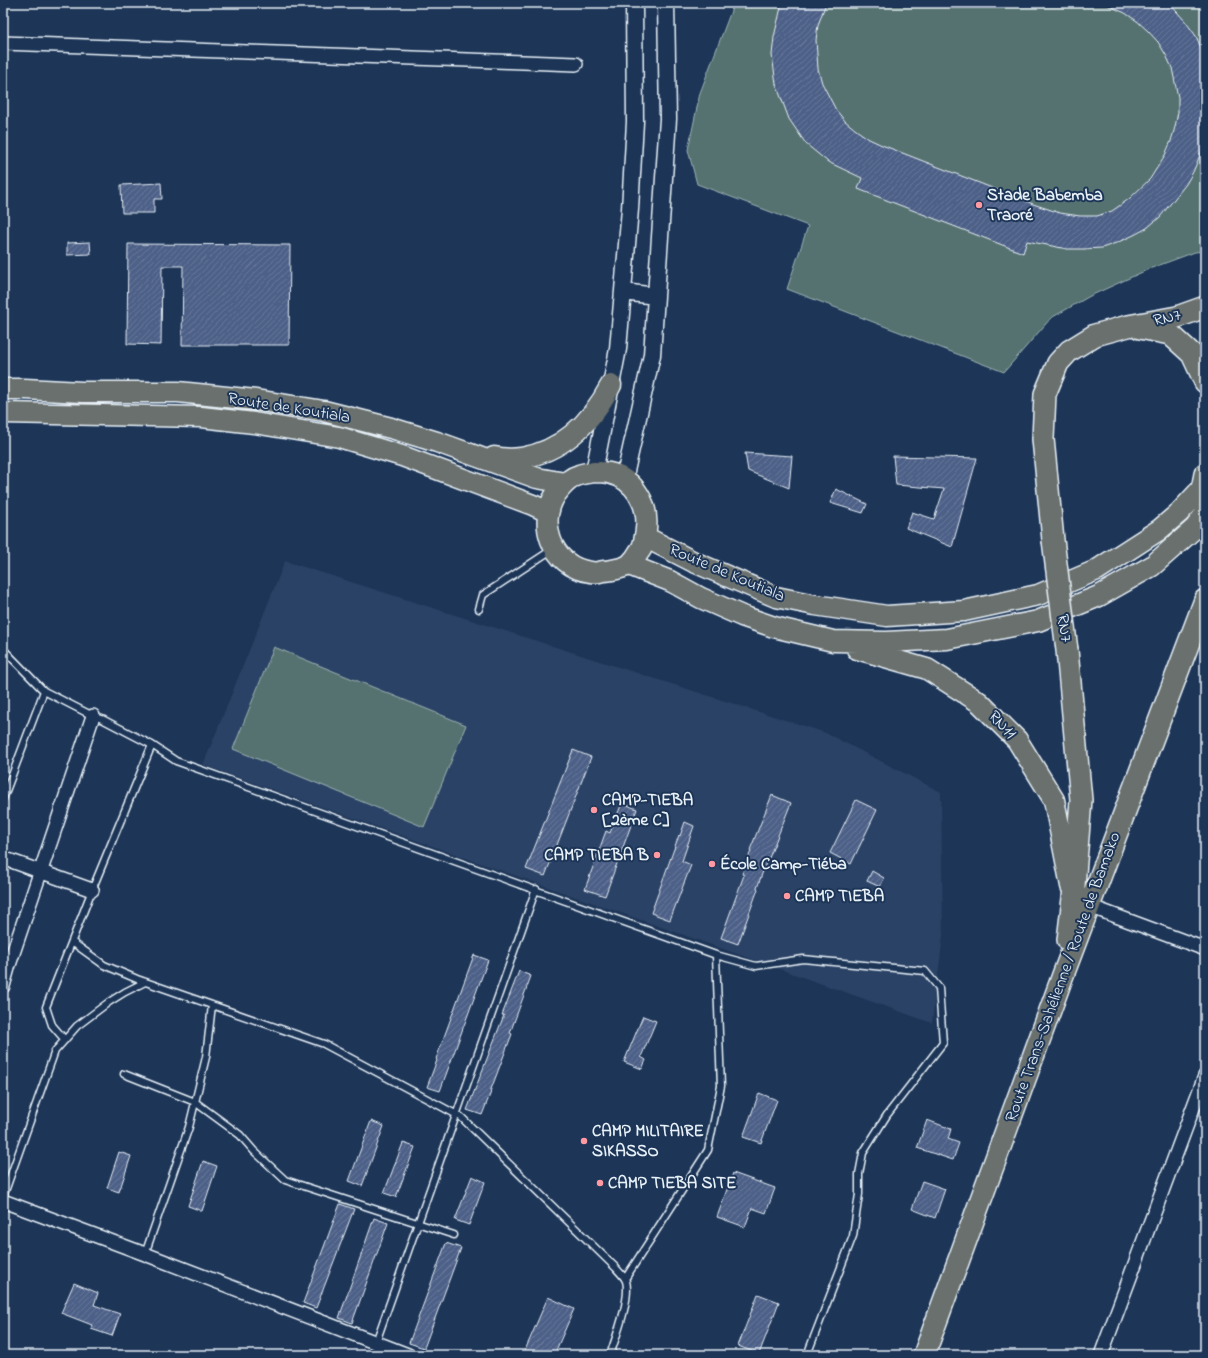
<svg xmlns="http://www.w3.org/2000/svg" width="1208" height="1358" font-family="'Indie Flower',sans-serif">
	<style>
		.built { fill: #2b4265 }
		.garden { fill: #557270; stroke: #9eb2b4 }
		.building { fill: url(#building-hatch); stroke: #e8f1f8 }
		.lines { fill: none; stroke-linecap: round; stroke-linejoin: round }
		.service-casing { stroke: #e8f1f8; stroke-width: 9 }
		.minor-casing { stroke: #e8f1f8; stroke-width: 16 }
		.tertiary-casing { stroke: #e8f1f8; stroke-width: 19 }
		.primary-casing { stroke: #e8f1f8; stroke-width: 23 }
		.trunk-casing { stroke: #e8f1f8; stroke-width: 24 }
		.service { stroke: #1d3557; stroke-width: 6 }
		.minor { stroke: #1d3557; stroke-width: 13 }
		.tertiary { stroke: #1d3557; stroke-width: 16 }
		.primary { stroke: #6a706d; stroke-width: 20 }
		.trunk { stroke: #6a706d; stroke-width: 21 }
		.trunk-bridge-casing { stroke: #e8f1f8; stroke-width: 24; stroke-linecap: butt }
		.trunk-bridge { stroke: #6a706d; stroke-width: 21 }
		.poi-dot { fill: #ff9aa2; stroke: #1d3557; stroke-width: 1.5 }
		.labels { text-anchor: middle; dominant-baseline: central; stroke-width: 4; stroke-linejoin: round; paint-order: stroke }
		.poi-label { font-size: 17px; font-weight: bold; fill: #e8f1f8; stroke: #1d3557; text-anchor: start }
		.street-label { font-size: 17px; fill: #e8f1f8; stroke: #1d3557 }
	</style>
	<defs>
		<pattern id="building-hatch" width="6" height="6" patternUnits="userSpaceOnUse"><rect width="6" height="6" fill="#4d6087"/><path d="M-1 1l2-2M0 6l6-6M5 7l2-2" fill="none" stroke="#677799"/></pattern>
	</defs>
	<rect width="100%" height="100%" fill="#1d3557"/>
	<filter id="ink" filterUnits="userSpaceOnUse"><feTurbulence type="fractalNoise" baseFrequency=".025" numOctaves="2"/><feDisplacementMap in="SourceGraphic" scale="8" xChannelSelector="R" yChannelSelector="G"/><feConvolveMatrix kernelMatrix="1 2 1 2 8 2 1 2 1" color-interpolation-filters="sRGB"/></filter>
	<g filter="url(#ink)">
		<path class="built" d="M285 561 826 733 941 792 943 936 932 1023 203 765Z"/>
		<path class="garden" d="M734 3H1205V251L1195 252 1149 269 1090 296 1051 318 1004 372 787 289 808 226 697 184 688 150 700 93Z
			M274 647 466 725 424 827 233 749Z"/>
		<path class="building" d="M782 3H826L818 25 816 40 818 69 822 83 836 110 845 121 856 130 869 139 882 145 1033 204 1060 213 1080 216H1097L1112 211 1129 199 1150 179 1165 155 1171 141 1175 127 1178 112V97L1172 68 1166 55 1158 42 1148 31 1137 21 1125 13 1103 3H1169L1185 21 1196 36 1205 57V140L1201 153 1193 172 1186 184 1160 217 1147 228 1134 235 1116 243 1102 248 1084 249H1067L1027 241 1023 253 858 189 862 178 828 162 806 144 789 119 776 84 772 55 774 37Z
			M161 183 162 199H154V213H122L121 185Z
			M90 242 91 254 67 255V243Z
			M128 244 290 245 289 345H182L183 266H162L161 345 127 344Z
			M745 453 792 456 789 488 748 471Z
			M893 456 977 458 952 547 906 528 912 512 934 519 944 489 896 485Z
			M836 489 867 504 863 513 830 503Z
			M573 750 591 757 545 876 526 869Z
			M772 795 791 803 769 858 768 857 757 888 758 889 738 944 721 938 744 875 742 874 751 851 750 850Z
			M856 800 877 810 851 864 830 853Z
			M622 803 637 809 605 896 585 889 606 831 610 833Z
			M685 822 694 826 682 861 691 865 670 920 651 913 679 835 680 836Z
			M872 871 884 878 880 887 867 881Z
			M474 955 488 960 440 1091 427 1087 437 1060 436 1059Z
			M519 971 531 976 510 1033 512 1034 490 1092H491L482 1115 467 1110 504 1015H502Z
			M643 1016 656 1021 641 1057 646 1060 642 1069 624 1062Z
			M759 1093 777 1100 761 1143 743 1137Z
			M927 1120 951 1129 948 1139 959 1143 953 1160 917 1148Z
			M371 1121 384 1126 362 1186 349 1181Z
			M403 1143 415 1147 396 1197 384 1193Z
			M119 1152 131 1156 119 1192 107 1188Z
			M203 1161 217 1166 202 1211 188 1206Z
			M733 1173 775 1188 766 1213 752 1208 745 1227 717 1217Z
			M472 1176 485 1182 469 1225 455 1220Z
			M922 1181 945 1189 935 1218 912 1209Z
			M340 1204 354 1209 316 1308 303 1303Z
			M374 1218 388 1223 352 1323 339 1318Z
			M446 1243 461 1248 424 1348 409 1343Z
			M74 1283 98 1293 94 1305 120 1314 112 1336 91 1329 92 1325 61 1313Z
			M758 1294 779 1302 759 1354 738 1346Z
			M548 1297 574 1309 554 1355H523Z"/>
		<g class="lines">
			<g class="service-casing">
				<path id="service" d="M479 609 483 595 553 549
					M3 649 44 691 93 716 102 719 152 745 176 761 716 955 756 966 803 959 925 971 939 988 943 1043 887 1115 863 1153 859 1174V1194L853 1236 807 1355
					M3 661 8 654
					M3 799 44 691
					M72 942 104 965 137 979 324 1044 461 1117 616 1268C619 1272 624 1276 626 1281 631 1298 616 1337 610 1355
					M65 1040 52 1025 46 1007 92 890 152 745
					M124 1074 195 1102 240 1135 254 1151 285 1180 454 1235
					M3 1197 55 1051 77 1026 109 1002 125 992 145 982
					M145 1254 189 1127 206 1057 212 1005
					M625 1279 708 1150 721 1086 716 955
					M376 1342 536 889"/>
			</g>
			<g class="minor-casing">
				<path id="minor" d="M3 43 576 64
					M3 858 92 890
					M1089 906 1205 949
					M3 986 8 968 93 716
					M3 1201 145 1254 408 1355
					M1101 1355 1205 1076"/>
			</g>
			<g class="tertiary-casing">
				<path id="tertiary" d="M623 292 656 296
					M594 472 618 349 630 209 635 122 634 3
					M624 480 652 355 668 119 666 3"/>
			</g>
			<g class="primary-casing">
				<path id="primary" d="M3 389H25L82 392H178L256 400 324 411 391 428 437 442 537 478 565 483
					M3 413 201 417 254 423 339 437 402 456 533 505 548 512
					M494 457C503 459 513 459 521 458 564 451 592 421 611 385
					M594 472C599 472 605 472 609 473 635 479 649 505 646 529 645 536 644 547 639 552 637 556 633 561 630 564 625 568 609 571 603 571 600 572 595 573 591 572 551 568 534 518 560 489 565 483 572 477 579 475 584 473 589 473 594 472Z
					M645 537 694 562 776 597 815 605 887 616 964 611 1038 595 1097 570 1159 530 1179 513 1205 485
					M629 565 670 581 701 598 742 616 774 627 833 641 886 642 947 639 1038 621 1099 596 1152 566 1195 528 1205 514
					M857 649 927 669 979 702 1017 740 1054 800 1071 886"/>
			</g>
			<g class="trunk-casing">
				<path id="trunk" d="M1140 328 1170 334 1192 354 1205 382
					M1202 489 1205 474
					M1053 540 1043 439 1045 394 1058 363 1069 351 1095 335 1128 326 1177 317 1205 307
					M1067 650 1081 800 1073 898 1068 940
					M924 1355 1063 975 1205 600"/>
			</g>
			<use href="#service" class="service"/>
			<use href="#minor" class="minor"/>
			<use href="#tertiary" class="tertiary"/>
			<use href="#primary" class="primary"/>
			<use href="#trunk" class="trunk"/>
			<g class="trunk-bridge-casing">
				<path id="trunk-bridge" d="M1053 540 1067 650"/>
			</g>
			<use href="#trunk-bridge" class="trunk-bridge"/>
		</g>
	</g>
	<g class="poi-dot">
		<circle cx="979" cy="205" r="4"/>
		<circle cx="594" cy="810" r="4"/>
		<circle cx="657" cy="855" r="4"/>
		<circle cx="712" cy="864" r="4"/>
		<circle cx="787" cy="896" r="4"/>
		<circle cx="584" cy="1141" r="4"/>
		<circle cx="600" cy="1183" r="4"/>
	</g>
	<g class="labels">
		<g class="poi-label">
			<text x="987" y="195">Stade Babemba<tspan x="987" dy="20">Traoré</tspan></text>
			<text x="602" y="800">CAMP-TIEBA<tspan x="602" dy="20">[2ème C]</tspan></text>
			<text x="649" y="855" text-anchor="end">CAMP TIEBA B</text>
			<text x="720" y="864">École Camp-Tiéba</text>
			<text x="795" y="896">CAMP TIEBA</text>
			<text x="592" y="1131">CAMP MILITAIRE<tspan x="592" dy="20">SIKASSO</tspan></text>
			<text x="608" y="1183">CAMP TIEBA SITE</text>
		</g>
		<g class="street-label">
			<text transform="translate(1167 318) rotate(-13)">RN7</text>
			<text transform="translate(289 408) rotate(9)">Route de Koutiala</text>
			<text transform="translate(727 573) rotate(23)">Route de Koutiala</text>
			<text transform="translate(1064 628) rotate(83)">RN7</text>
			<text transform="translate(1002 725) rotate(47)">RN11</text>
			<text transform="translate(1063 977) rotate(-70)">Route Trans-Sahélienne / Route de Bamako</text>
		</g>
	</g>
	<rect width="1208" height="1358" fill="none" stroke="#1d3557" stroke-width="16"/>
	<rect x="8" y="8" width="1192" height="1342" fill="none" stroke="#e8f1f8" stroke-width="1.5" filter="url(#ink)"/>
</svg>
